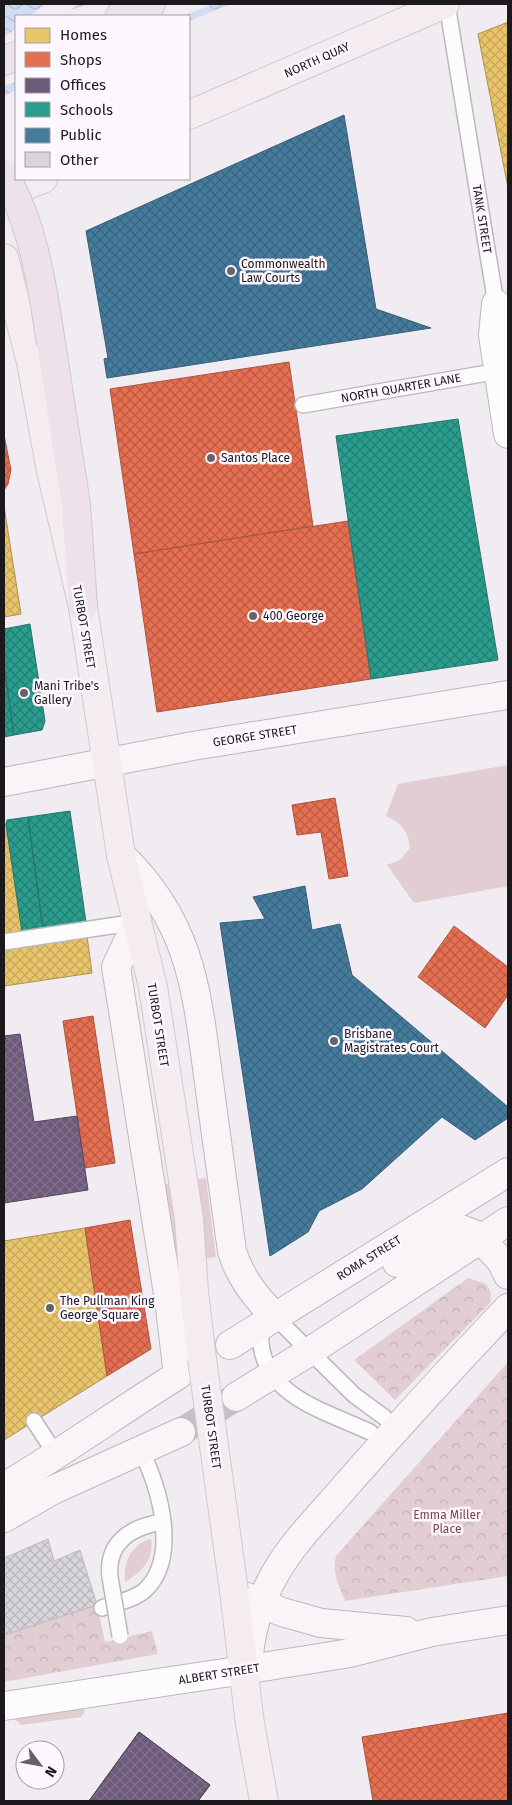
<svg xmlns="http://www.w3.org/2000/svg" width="512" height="1805" font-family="'Fira Sans',sans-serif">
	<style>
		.green { fill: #e2ced2 }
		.forest { fill: url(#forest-crowns) }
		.water { fill: url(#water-waves) }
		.pier { fill: #f1ebf2 }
		.homes { fill: url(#homes-cross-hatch); stroke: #ac9153 }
		.shops { fill: url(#shops-cross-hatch); stroke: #aa5541 }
		.offices { fill: url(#offices-cross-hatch); stroke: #55465e }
		.schools { fill: url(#schools-cross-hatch); stroke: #26756d }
		.public { fill: url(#public-cross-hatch); stroke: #395e77 }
		.building { fill: url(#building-cross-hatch); stroke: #bdbabf }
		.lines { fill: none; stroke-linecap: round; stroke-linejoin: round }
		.secondary-tunnel { stroke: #c6c1c7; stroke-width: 28; stroke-dasharray: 28 14; stroke-linecap: butt }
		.lane-casing { stroke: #bcb8bd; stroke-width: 18 }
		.street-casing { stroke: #bcb8bd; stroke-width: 30 }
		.secondary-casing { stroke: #bcb8bd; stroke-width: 30 }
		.primary-casing { stroke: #cdcacd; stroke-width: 30 }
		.highway-casing { stroke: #cdcacd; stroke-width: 30 }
		.lane { stroke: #fdfcfd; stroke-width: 15 }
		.street { stroke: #fdfcfd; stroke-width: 28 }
		.secondary { stroke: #f8f4f7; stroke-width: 28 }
		.primary { stroke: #f4ecf1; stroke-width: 28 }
		.highway { stroke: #eee2ea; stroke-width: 28 }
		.lane-bridge-casing { stroke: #bcb8bd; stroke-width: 18; stroke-linecap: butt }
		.primary-bridge-casing { stroke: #cdcacd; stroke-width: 30; stroke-linecap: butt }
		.highway-bridge-casing { stroke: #cdcacd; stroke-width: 30; stroke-linecap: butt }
		.lane-bridge { stroke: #fdfcfd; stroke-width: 15 }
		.primary-bridge { stroke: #f4ecf1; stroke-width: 28 }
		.highway-bridge { stroke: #eee2ea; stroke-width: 28 }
		.poi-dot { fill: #676268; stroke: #fdf7ff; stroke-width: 2 }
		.labels { text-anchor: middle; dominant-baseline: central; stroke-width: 5; stroke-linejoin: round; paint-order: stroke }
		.street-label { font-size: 12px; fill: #1c191d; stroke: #fdf7ff }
		.poi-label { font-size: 12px; fill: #1c191d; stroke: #fdf7ff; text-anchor: start }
		.park-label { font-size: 12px; fill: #7e4448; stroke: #fdf7ff }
	</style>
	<defs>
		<pattern id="forest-crowns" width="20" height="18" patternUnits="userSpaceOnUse" patternTransform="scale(1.25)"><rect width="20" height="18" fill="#e2ced2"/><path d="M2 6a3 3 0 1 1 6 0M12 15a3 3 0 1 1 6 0" fill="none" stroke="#c1b0b4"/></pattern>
		<pattern id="water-waves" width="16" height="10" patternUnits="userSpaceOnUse" patternTransform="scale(1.25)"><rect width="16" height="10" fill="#cfdcf4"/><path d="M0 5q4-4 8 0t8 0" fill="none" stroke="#b1bcd1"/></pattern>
		<pattern id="homes-cross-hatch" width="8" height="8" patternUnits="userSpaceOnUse" patternTransform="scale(1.25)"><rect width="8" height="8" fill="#e9c46a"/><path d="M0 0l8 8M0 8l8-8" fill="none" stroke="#c7a85b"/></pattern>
		<pattern id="shops-cross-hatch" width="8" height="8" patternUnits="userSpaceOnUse" patternTransform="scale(1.25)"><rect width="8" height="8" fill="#e76f51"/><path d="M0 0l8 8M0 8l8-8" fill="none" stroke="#ba5a43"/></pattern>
		<pattern id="offices-cross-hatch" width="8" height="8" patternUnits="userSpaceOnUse" patternTransform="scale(1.25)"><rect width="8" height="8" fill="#6d597a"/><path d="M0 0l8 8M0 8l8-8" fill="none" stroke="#80718a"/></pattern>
		<pattern id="schools-cross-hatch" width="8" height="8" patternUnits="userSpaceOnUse" patternTransform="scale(1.25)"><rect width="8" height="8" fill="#2a9d8f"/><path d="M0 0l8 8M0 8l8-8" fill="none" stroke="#237f74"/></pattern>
		<pattern id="public-cross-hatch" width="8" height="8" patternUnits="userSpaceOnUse" patternTransform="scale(1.25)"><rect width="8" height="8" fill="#457b9d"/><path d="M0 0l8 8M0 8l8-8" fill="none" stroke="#39647f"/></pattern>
		<pattern id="building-cross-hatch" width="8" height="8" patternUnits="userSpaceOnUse" patternTransform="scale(1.25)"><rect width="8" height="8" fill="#d8d5db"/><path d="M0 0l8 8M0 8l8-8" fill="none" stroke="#b9b6bc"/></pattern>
	</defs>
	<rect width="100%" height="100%" fill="#f1ebf2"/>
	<path class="green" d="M508 765V886L414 903 387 865 400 860 410 848C408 830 402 824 386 816L398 784Z
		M206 1178 216 1257 175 1263 165 1184Z
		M151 1539C155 1559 141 1573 125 1582 123 1563 131 1544 151 1539Z
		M76 1703 85 1711 81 1717 21 1725 11 1716Z"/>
	<path class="forest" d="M468 1278 486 1284 491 1293 490 1303 395 1400 354 1360Z
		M508 1362V1576L345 1601C339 1586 332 1573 336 1556Z
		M97 1605 105 1642 152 1631 158 1654 4 1682V1635Z"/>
	<path class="water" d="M4 4H231L189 21V16H16V90L4 96Z"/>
	<path class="pier" d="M45 4H77L71 10 88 4H214L182 16H30Z
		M16 29V82L4 86V37Z"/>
	<path class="homes" d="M508 22V188L478 34Z
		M4 506 21 614 4 617Z
		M6 824 22 932 4 934V825Z
		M87 936 92 973 4 986V949Z
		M85 1228 107 1376 4 1440V1241Z"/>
	<path class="shops" d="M289 362 313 526 134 554 110 389Z
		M4 435 11 470 8 484 4 490Z
		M348 521 371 679 157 712 134 554Z
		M335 798 348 876 329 879 321 832 297 835 292 805Z
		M454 926 508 967V995L485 1028 418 977Z
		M93 1016 115 1163 85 1168 63 1021Z
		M130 1220 151 1349 107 1376 85 1228Z
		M508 1713V1801H373L362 1737Z"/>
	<path class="offices" d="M20 1034 34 1122 77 1116 88 1190 4 1203V1036Z
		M139 1732 210 1785 198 1801H89Z
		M139 1732 210 1785 198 1801H89Z"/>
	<path class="schools" d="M458 419 498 660 371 679 336 436Z
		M30 624 45 721 42 730 14 735 4 666V629Z
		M4 666 14 735 4 737Z
		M70 811 86 922 43 929 28 817Z
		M28 817 43 929 22 932 6 824 7 820Z"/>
	<path class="public" d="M344 115 376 309 431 328 107 378 104 359 108 358 86 231Z
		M305 886 312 930 340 924 352 975 508 1107V1118L475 1140 442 1117 362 1189 319 1211 308 1232 270 1256 220 923 265 919 253 897Z"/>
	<path class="building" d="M48 1539 54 1561 80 1550 97 1605 4 1635V1558Z"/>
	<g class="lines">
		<path class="secondary-tunnel" d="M181 1432 236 1397"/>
		<g class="lane-casing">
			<path id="lane" d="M447 4 496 304
				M303 405 499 371
				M4 942 137 922
				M275 1317 354 1395 384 1417
				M261 1326C254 1394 321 1409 370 1432
				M34 1421 57 1456
				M110 1577C106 1542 131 1527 162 1522
				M102 1608C115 1603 133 1600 144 1591 180 1559 160 1487 141 1451"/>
		</g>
		<g class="street-casing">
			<path id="street" d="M496 304 493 335 508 434
				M4 1706 244 1670"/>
		</g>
		<g class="secondary-casing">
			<path id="secondary" d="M4 782 193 746 508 695
				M121 855C194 925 197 996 210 1090 217 1144 225 1198 232 1251 240 1278 256 1297 275 1317
				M397 1263 447 1233 461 1229 477 1235 501 1261 508 1275
				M230 1345 508 1172
				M236 1397 309 1352 508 1221
				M4 1487C63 1452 119 1412 178 1375L169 1300 116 967 137 922
				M4 1518 53 1490 181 1432
				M244 1596 282 1612 321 1623 406 1631
				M248 1669C249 1636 259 1602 275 1574 294 1540 324 1512 349 1482 401 1423 454 1365 508 1308
				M244 1670 350 1653 432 1632 508 1620"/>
		</g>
		<g class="primary-casing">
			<path id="primary" d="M189 115 445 4
				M4 194 43 179
				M4 258 31 362 51 471 83 607 121 855 153 987 189 1219 194 1292 202 1359
				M234 1591 250 1724 264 1801"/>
		</g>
		<g class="highway-casing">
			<path id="highway" d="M120 16 151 4
				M4 61 16 56
				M51 343 76 505 83 607"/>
		</g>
		<use href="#lane" class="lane"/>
		<use href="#street" class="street"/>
		<use href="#secondary" class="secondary"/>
		<use href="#primary" class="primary"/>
		<use href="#highway" class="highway"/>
		<g class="lane-bridge-casing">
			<path id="lane-bridge" d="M110 1577 120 1636"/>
		</g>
		<g class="primary-bridge-casing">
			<path id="primary-bridge" d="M202 1359 234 1591"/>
		</g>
		<g class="highway-bridge-casing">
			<path id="highway-bridge" d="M4 174C34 226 42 285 51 343"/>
		</g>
		<use href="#lane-bridge" class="lane-bridge"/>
		<use href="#primary-bridge" class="primary-bridge"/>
		<use href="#highway-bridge" class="highway-bridge"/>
	</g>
	<g class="poi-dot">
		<circle cx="231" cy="271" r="5"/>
		<circle cx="211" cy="458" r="5"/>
		<circle cx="253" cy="616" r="5"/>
		<circle cx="24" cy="693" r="5"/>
		<circle cx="334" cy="1041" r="5"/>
		<circle cx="50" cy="1308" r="5"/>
	</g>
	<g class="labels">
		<g class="street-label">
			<text transform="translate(317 60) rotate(-24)">NORTH QUAY</text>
			<text transform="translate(482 219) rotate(81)">TANK STREET</text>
			<text transform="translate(401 388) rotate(-10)">NORTH QUARTER LANE</text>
			<text transform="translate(84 627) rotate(80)">TURBOT STREET</text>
			<text transform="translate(255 736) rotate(-9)">GEORGE STREET</text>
			<text transform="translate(158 1025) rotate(81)">TURBOT STREET</text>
			<text transform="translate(369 1258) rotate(-32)">ROMA STREET</text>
			<text transform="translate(211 1427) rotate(82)">TURBOT STREET</text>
			<text transform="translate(219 1674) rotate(-9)">ALBERT STREET</text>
		</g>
		<g class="poi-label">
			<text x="241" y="264">Commonwealth<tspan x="241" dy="14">Law Courts</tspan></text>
			<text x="221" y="458">Santos Place</text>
			<text x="263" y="616">400 George</text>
			<text x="34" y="686">Mani Tribe's<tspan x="34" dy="14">Gallery</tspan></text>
			<text x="344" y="1034">Brisbane<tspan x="344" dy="14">Magistrates Court</tspan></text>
			<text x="60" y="1301">The Pullman King<tspan x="60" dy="14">George Square</tspan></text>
		</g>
		<g class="park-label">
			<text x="447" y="1515">Emma Miller<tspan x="447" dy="14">Place</tspan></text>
		</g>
	</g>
	<rect width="512" height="1805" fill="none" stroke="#1c191d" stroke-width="10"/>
	<rect x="15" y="15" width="175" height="165" fill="#fdf7ff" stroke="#a39ea5"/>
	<rect x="25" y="28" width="25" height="15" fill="#e9c46a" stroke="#a39ea5"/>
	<text x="60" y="40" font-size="15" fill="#1c191d">Homes</text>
	<rect x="25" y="52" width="25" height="15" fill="#e76f51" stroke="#a39ea5"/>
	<text x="60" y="65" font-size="15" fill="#1c191d">Shops</text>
	<rect x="25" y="78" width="25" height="15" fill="#6d597a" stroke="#a39ea5"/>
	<text x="60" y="90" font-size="15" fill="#1c191d">Offices</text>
	<rect x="25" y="102" width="25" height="15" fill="#2a9d8f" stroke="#a39ea5"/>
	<text x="60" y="115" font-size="15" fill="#1c191d">Schools</text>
	<rect x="25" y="128" width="25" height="15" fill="#457b9d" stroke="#a39ea5"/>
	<text x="60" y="140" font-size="15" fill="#1c191d">Public</text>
	<rect x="25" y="152" width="25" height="15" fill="#d8d5db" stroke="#a39ea5"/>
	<text x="60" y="165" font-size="15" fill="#1c191d">Other</text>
	<g transform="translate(40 1765) rotate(122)"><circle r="24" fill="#fdf7ff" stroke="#a39ea5"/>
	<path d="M0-4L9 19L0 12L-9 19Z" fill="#676268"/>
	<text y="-8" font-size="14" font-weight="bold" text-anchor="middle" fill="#1c191d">N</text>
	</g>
</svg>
